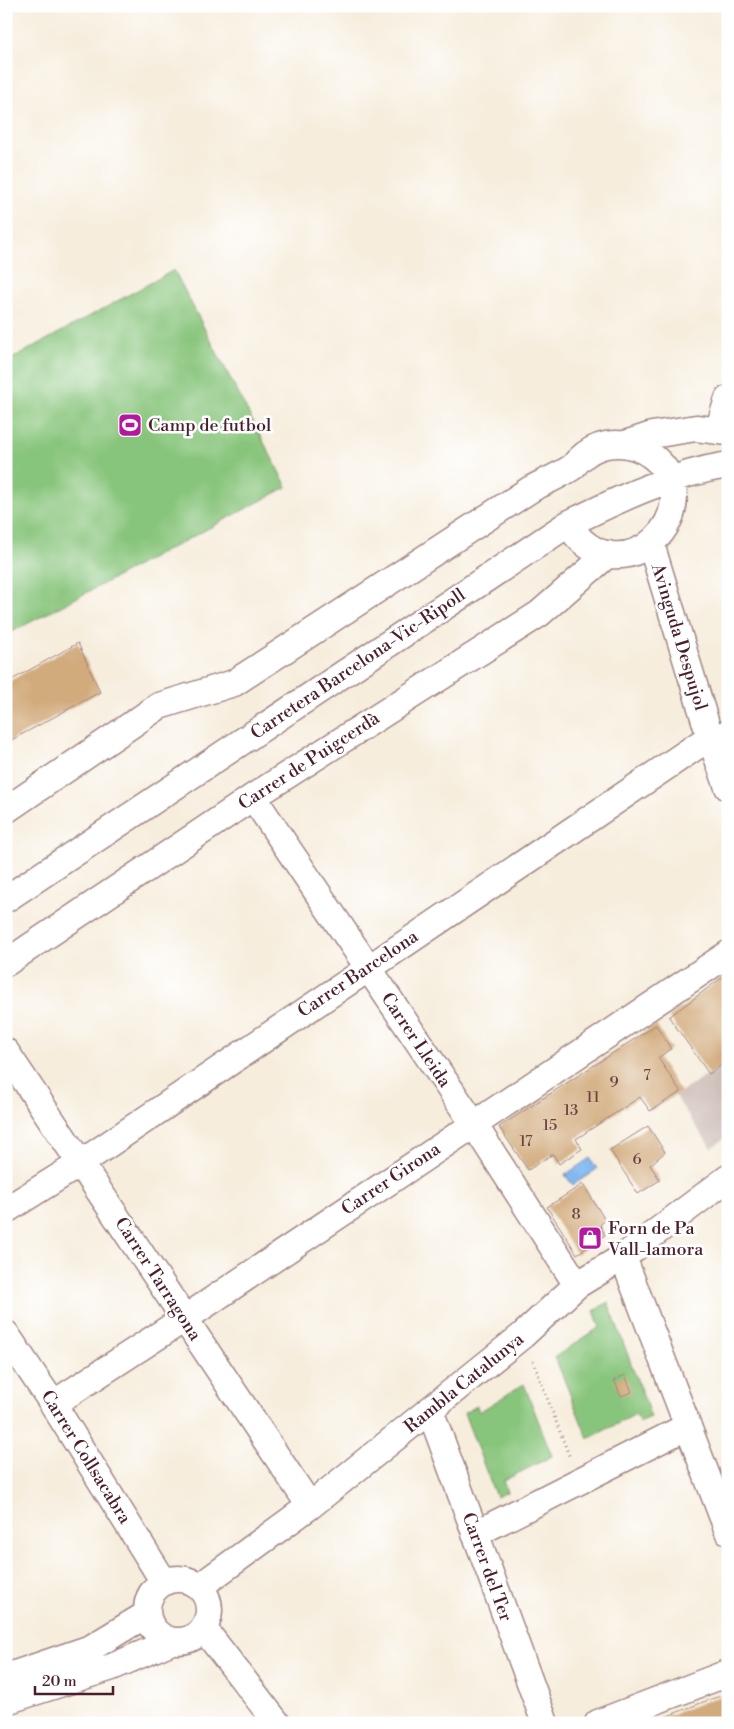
<svg xmlns="http://www.w3.org/2000/svg" width="734" height="1729" font-family="'Libre Bodoni',serif">
	<style>
		.industrial { fill: #cfc0ba }
		.green { fill: #88c57b; stroke: #697253 }
		.water { fill: #80b8f0; stroke: #656c8e }
		.building { fill: #d2ab7d }
		.lines { fill: none; stroke-linecap: round; stroke-linejoin: round }
		.minor-casing { stroke: #a08684; stroke-width: 29 }
		.path { stroke: #a08684; stroke-width: 3; stroke-dasharray: 1 4; stroke-linecap: butt }
		.minor { stroke: #fff; stroke-width: 26 }
		.labels { text-anchor: middle; dominant-baseline: central; stroke-width: 5; stroke-linejoin: round; paint-order: stroke }
		.number-label { font-size: 15px; fill: #6c4240 }
		.poi-label { font-size: 18px; fill: #4a1f2b; stroke: #fff; text-anchor: start }
		.street-label { font-size: 18px; fill: #4a1f2b; stroke: #fff }
	</style>
	<rect width="100%" height="100%" fill="#fff"/>
	<filter id="ink" filterUnits="userSpaceOnUse"><feTurbulence type="fractalNoise" baseFrequency=".02" numOctaves="2"/><feDisplacementMap in="SourceGraphic" scale="10" xChannelSelector="R" yChannelSelector="G"/><feConvolveMatrix kernelMatrix="1 2 1 2 8 2 1 2 1" color-interpolation-filters="sRGB"/></filter>
	<filter id="wash" filterUnits="userSpaceOnUse"><feTurbulence type="fractalNoise" baseFrequency=".0096" numOctaves="4" result="noise"/><feDisplacementMap in="SourceGraphic" scale="20" xChannelSelector="R" yChannelSelector="G"/><feGaussianBlur stdDeviation="1.12" result="paint"/><feColorMatrix in="noise" values="0 0 0 0 0 0 0 0 0 0 0 0 0 0 0 0 0 1.4 0 .05"/><feComposite in="paint" operator="in"/></filter>
	<g filter="url(#wash)">
		<rect width="100%" height="100%" fill="#f6eddc"/>
		<path class="industrial" d="M728 1061V1136L711 1148 675 1096Z"/>
		<path class="green" d="M174 270 287 487 6 635V362Z
			M608 1302 651 1417 639 1422 636 1414 588 1439 555 1357 600 1327 594 1311Z
			M524 1384 552 1456 503 1481 507 1492 496 1497 464 1413 477 1406 479 1412Z"/>
		<path class="water" d="M590 1158 597 1169 573 1185 565 1175Z"/>
		<g id="blocks">
			<path class="building" d="M78 643 100 692 6 743V683Z
				M728 973V1061L709 1074 669 1017Z
				M656 1025 671 1049 658 1058 681 1092 650 1111 640 1097 576 1139 582 1149 559 1164 553 1154 528 1170 499 1127Z
				M648 1126 665 1152 650 1165 660 1180 638 1194 610 1150Z
				M583 1184 605 1220 600 1225 605 1235 577 1254 547 1207Z
				M625 1375 632 1392 621 1396 614 1380Z
				M728 1694V1723H650L711 1699Z"/>
		</g>
	</g>
	<g filter="url(#ink)">
		<use href="#blocks" fill-opacity="0" stroke="#a08684" stroke-width="1"/>
		<g class="lines">
			<g class="minor-casing">
				<path id="minor" d="M718 431 728 399
					M625 444 652 435 696 428 728 432
					M651 544 710 737 728 787
					M253 797 473 1123 577 1285
					M6 810 159 706 234 683 531 489C544 482 559 476 571 468 575 466 576 462 579 460 586 453 596 447 606 445 622 442 639 446 652 456 717 507 621 606 568 524
					M6 899 568 524C619 499 671 474 728 465
					M6 963 253 797 539 614 608 554
					M6 1052 310 1506
					M6 1210 81 1163 710 737 728 734
					M623 1257 728 1531
					M6 1334 53 1404 164 1582
					M53 1404 184 1319 728 954
					M430 1410 545 1723
					M475 1534 688 1426
					M147 1610a31 31 0 1 1 62 0a31 31 0 1 1-62 0Z
					M199 1587 310 1506 523 1335 577 1285 623 1257 728 1178
					M204 1629 277 1723
					M6 1677 91 1648 147 1614
					M6 1701 112 1667 172 1641
					M598 1723 728 1673"/>
			</g>
			<path class="path" d="M533 1361 570 1458"/>
			<use href="#minor" class="minor"/>
		</g>
	</g>
	<defs>
		<g id="stadium-square" transform="scale(1.25)"><rect x="-9" y="-9" width="18" height="18" rx="4" fill="#b5179e" stroke="#fff"/><path d="M0-5a6.5 5 0 1 0 0 10a6.5 5 0 1 0 0-10ZM-3.5-1.8h7v3.6h-7Z" fill="#fff"/></g>
		<g id="shop-square" transform="scale(1.25)"><rect x="-9" y="-9" width="18" height="18" rx="4" fill="#b5179e" stroke="#fff"/><path d="M-5-2.5h2.3a2.7 3.5 0 0 1 5.4 0H5L5.5 6h-11ZM-1.5-2.5h3a1.5 2.3 0 0 0-3 0Z" fill="#fff"/></g>
	</defs>
	<g fill-rule="evenodd">
		<use href="#stadium-square" x="130" y="425"/>
		<use href="#shop-square" x="590" y="1238"/>
	</g>
	<g class="labels">
		<g class="number-label">
			<text x="647" y="1075">7</text>
			<text x="614" y="1082">9</text>
			<text x="593" y="1097">11</text>
			<text x="571" y="1110">13</text>
			<text x="550" y="1125">15</text>
			<text x="526" y="1141">17</text>
			<text x="637" y="1159">6</text>
			<text x="576" y="1214">8</text>
		</g>
		<g class="poi-label">
			<text x="148" y="425">Camp de futbol</text>
			<text x="608" y="1228">Forn de Pa<tspan x="608" dy="21">Vall-lamora</tspan></text>
		</g>
		<g class="street-label">
			<text transform="translate(679 637) rotate(73)">Avinguda Despujol</text>
			<text transform="translate(358 664) rotate(-34)">Carretera Barcelona-Vic-Ripoll</text>
			<text transform="translate(309 761) rotate(-33)">Carrer de Puigcerdà</text>
			<text transform="translate(358 974) rotate(-34)">Carrer Barcelona</text>
			<text transform="translate(416 1040) rotate(56)">Carrer Lleida</text>
			<text transform="translate(391 1179) rotate(-34)">Carrer Girona</text>
			<text transform="translate(158 1279) rotate(57)">Carrer Tarragona</text>
			<text transform="translate(464 1383) rotate(-39)">Rambla Catalunya</text>
			<text transform="translate(86 1457) rotate(58)">Carrer Collsacabra</text>
			<text transform="translate(487 1567) rotate(70)">Carrer del Ter</text>
		</g>
	</g>
	<rect width="734" height="1729" fill="none" stroke="#fff" stroke-width="25"/>
	<path d="M35 1686v8h78v-8" fill="none" stroke="#4a1f2b" stroke-width="2.5"/>
	<text x="42" y="1686" font-size="15" fill="#4a1f2b" stroke="#ffffff" stroke-width="4" paint-order="stroke">20 m</text>
</svg>
